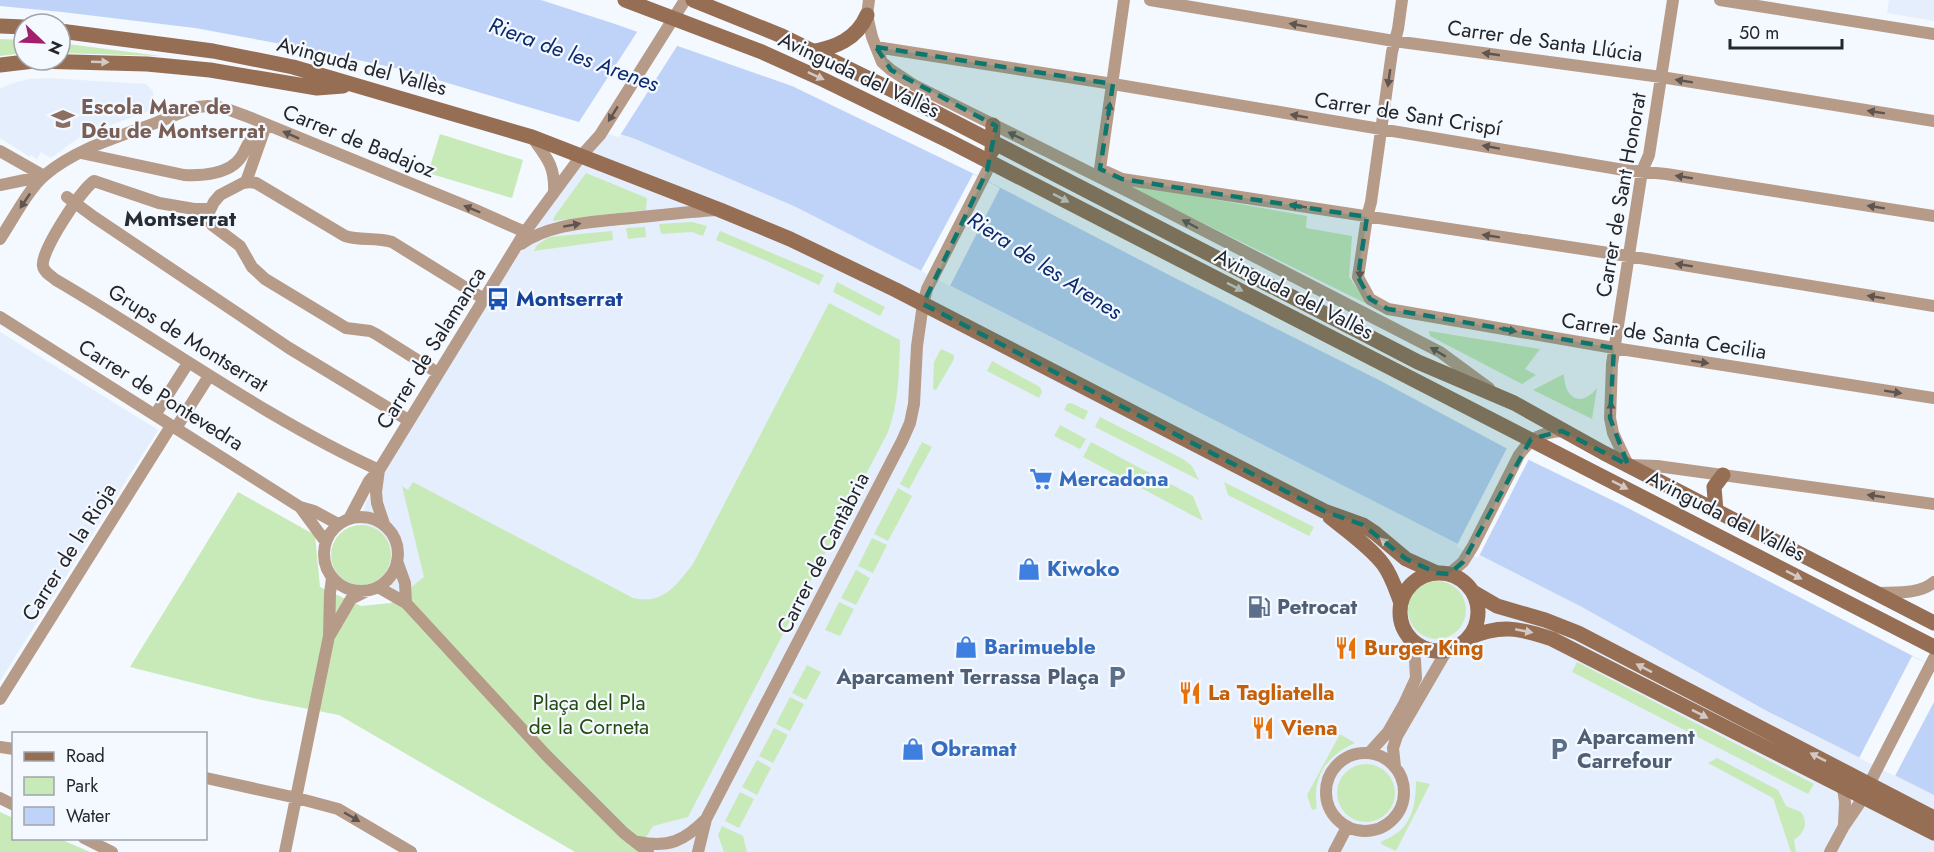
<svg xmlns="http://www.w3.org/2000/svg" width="1934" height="852" font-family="Jost,sans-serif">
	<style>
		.built { fill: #e5eefc }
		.green { fill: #c8eab9 }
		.water { fill: #bfd3f8 }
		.pier { fill: #f4f8ff }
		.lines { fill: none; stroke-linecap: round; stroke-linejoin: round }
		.street { stroke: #b79b89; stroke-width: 12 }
		.secondary { stroke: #966e54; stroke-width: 15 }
		.oneway { fill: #5f5550 }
		.oneway2 { fill: #d3c8c3 }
		.marked { fill: #0f766e; fill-opacity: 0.2; stroke: #0f766e; stroke-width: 4.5; stroke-dasharray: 12 8; stroke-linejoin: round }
		.labels { text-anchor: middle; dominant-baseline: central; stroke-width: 4.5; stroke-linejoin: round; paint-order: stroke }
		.street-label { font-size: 21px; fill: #24262a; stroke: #f4f8ff }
		.education-label { font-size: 21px; font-weight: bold; fill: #785e54; stroke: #f4f8ff; text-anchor: start }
		.transit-label { font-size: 21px; font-weight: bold; fill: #164399; stroke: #f4f8ff; text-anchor: start }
		.shop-label { font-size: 21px; font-weight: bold; fill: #366cbe; stroke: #f4f8ff; text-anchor: start }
		.service-label { font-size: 21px; font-weight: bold; fill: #4e5e75; stroke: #f4f8ff; text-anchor: start }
		.food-label { font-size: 21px; font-weight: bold; fill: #c56008; stroke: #f4f8ff; text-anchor: start }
		.park-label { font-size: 21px; fill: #254c0e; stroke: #f4f8ff }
		.water-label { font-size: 22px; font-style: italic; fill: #0c2b6f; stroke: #f4f8ff }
		.neighbourhood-label { font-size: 22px; font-weight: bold; fill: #282c34; stroke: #f4f8ff }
	</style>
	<rect width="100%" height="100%" fill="#f4f8ff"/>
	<path class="built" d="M1889 0H1934V21L1887 13Z
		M47 78 146 84 153 91 154 101 149 111 81 136 51 158 41 152 37 159 31 155 30 157 0 138V89L10 84 29 79Z
		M634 80 1934 728V852H641L390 585 377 591 360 594 346 590 365 504 511 257Z
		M0 332 158 430 0 681Z"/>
	<path class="green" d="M0 39 24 40V53L0 56Z
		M60 43 161 56 60 53Z
		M440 134 523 160 512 198 428 173Z
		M586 173 647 198 646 210 553 221 554 217Z
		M1122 183 1307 216 1306 228 1352 236 1349 277 1369 305Z
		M692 222 707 226 703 236 692 232 661 234 659 224Z
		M645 227 646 237 628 239 626 228Z
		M612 231 613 240 534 251 537 245 549 237Z
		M720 231 824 275 819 285 767 261 716 240Z
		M837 282 885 307 880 316 833 292Z
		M829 303 900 340C899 372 899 402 888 432L688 817 653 826 637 852H575L339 715 257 699 130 667 238 492 315 535 320 587 361 606 391 603 424 577 402 486 408 490 413 482 633 598C664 605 676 585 693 564Z
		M1429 331 1540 349 1525 369 1536 375 1522 384 1430 336Z
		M941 349 954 355V359L936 390 933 389 934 362Z
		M992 361 1040 387 1042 392 1039 398 987 371Z
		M1564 374C1564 397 1580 409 1597 388L1592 419 1533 390Z
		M1071 403 1088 411 1084 420 1064 410 1067 404Z
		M1100 417 1183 459 1192 466 1199 480 1095 427Z
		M1060 425 1086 439 1080 449 1054 436Z
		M922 442 932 447 909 489 900 484Z
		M1091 442 1193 496 1203 521 1083 457Z
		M1224 482 1314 527 1309 536 1228 495Z
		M898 488 912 496 888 541 874 534Z
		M331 555a30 30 0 1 1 60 0a30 30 0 1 1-60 0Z
		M872 538 887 545 873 573 858 566Z
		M856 570 870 578 856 605 841 598Z
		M1408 610a29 29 0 1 1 58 0a29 29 0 1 1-58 0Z
		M839 602 854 609 840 636 825 630Z
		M1577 662 1814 784 1808 794 1572 672Z
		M807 665 821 672 806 700 792 693Z
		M790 697 804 704 790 731 776 724Z
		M774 728 788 735 773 763 759 756Z
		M1340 734 1355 743C1333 753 1316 769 1316 795 1316 800 1317 804 1316 809L1312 810 1307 795Z
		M1717 758 1778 790 1786 806 1801 812C1809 823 1804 833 1794 840L1796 852H1791L1773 798 1708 763Z
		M757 760 771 768 757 795 742 787Z
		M1337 793a29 29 0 1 1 58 0a29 29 0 1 1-58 0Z
		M1416 781 1430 784 1396 851 1381 844V842C1385 839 1390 838 1394 835 1413 824 1416 801 1416 781Z
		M740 792 754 799 739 828 725 821Z
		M0 812 13 818 14 838 60 839 90 852H0Z
		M722 826 743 836 747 852H724L718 835Z"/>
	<path class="water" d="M0 0H541L615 24 792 86 968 171 1173 277 1379 380 1519 455 1622 505 1934 667V795L1765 710 1582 607 794 206 633 138 404 70 303 48 195 28 62 12 0 6Z"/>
	<path class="pier" d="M639 29 679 43 619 137 577 125Z
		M973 174 1000 188 950 286 921 271Z
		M1507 448 1529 459 1478 558 1456 547Z
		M1912 656 1934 667V702L1895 776 1859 758Z"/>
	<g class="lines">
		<path class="street" d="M869 0 867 15 872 37 882 62 891 70 914 85 1129 192 1440 352 1489 388
			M1124 0 1100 169 1122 179 1628 256 1934 306
			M1150 0 1394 41 1661 77 1934 121
			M1402 0 1398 29 1392 52 1371 202 1367 217 1358 277 1370 299 1388 309 1614 348 1934 398
			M1673 0 1649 155 1642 171 1612 364 1610 418 1613 433 1628 465 1657 466 1934 504
			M1720 0 1934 34
			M876 47 1113 84 1624 170 1666 174 1934 216
			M532 137C546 157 555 165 554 191
			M0 151 44 176
			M81 153 184 175C202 176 230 174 241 157 246 150 247 142 254 136H262
			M246 182 264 131
			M0 185 44 176
			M67 197 94 217 289 348 408 420
			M210 209H194L159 203 94 181C81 190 40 252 43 266 44 272 51 276 56 280 164 343 265 418 379 470
			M0 239C12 221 29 188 45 175 77 148 119 137 158 122 175 116 192 105 210 106 223 106 234 112 246 116L471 208 525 232
			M521 244C550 224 586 223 620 219 653 216 685 212 718 210
			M0 317 300 507 314 511 338 524
			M438 373 376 334 370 331 346 328 265 279 252 267 240 246 212 225 208 214 214 202 220 195 243 183 250 182 256 183 345 236C360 241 376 237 392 242L484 299
			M155 415 188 363
			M176 428 209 376
			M379 470 376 492 377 503 384 524
			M300 507 325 541
			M324 554a37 37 0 1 1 74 0a37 37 0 1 1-74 0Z
			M350 517 369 481 379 470 525 232 581 156 600 135 685 0
			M397 561 405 583 406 603
			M1449 574 1463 562 1473 546 1519 455C1532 437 1540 433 1562 431
			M378 587 406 603 546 755 624 833 648 852
			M1876 593C1895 592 1919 595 1934 582
			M330 635 351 599 365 592
			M0 699 171 426
			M0 747 14 749
			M1369 753 1388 732 1404 704 1416 678 1415 660 1407 635
			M1326 792a39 39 0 1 1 78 0a39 39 0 1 1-78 0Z
			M1395 767 1393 748 1397 736 1447 650
			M206 778 297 798 338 809 411 852
			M1843 787 1845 803 1844 824
			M0 798 14 805
			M84 838 112 852
			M638 842C669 848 684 841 706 819
			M285 852 329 636 330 593 332 578
			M698 852 706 819 902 441 910 423 914 404 917 346 923 304 927 289 987 171
			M1334 852 1347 827
			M1830 852 1844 826 1859 804 1934 658"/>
		<path class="secondary" d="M625 0 762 52 824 80 949 141 1934 647
			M693 0 782 36 900 94 1418 362 1514 403 1604 453 1934 623
			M0 26 24 27
			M60 31 213 51 293 67 532 137 720 210 790 239 896 290 1324 511 1363 525 1375 533 1406 559 1437 573
			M810 52C835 48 857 39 867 15
			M0 65 34 61 147 64 210 70 317 88 343 86
			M992 151 993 125
			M1716 511 1714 487 1723 475
			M1330 517C1348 532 1369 546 1383 564 1392 576 1396 590 1401 603
			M1400 612a39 39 0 1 1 78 0a39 39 0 1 1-78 0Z
			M1473 592 1497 606 1545 620 1578 633 1934 818
			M1468 638C1501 624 1519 628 1552 639L1934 833"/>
	</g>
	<defs><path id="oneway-solid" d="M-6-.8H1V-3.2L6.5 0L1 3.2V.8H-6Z" transform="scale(1.5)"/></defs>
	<g class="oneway">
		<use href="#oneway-solid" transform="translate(1298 25) rotate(-170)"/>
		<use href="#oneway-solid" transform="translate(1491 54) rotate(-172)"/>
		<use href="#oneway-solid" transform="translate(1389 78) rotate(98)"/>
		<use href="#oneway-solid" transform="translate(1684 81) rotate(-171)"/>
		<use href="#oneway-solid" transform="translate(1109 111) rotate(-82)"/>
		<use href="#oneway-solid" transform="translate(1876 112) rotate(-171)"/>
		<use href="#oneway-solid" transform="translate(613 114) rotate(122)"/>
		<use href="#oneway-solid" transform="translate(1299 116) rotate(-170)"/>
		<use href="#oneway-solid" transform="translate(291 135) rotate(-156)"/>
		<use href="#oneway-solid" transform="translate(1016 136) rotate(-154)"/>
		<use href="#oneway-solid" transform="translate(1491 147) rotate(-170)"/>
		<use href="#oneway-solid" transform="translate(1684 177) rotate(-171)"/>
		<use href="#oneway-solid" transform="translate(25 201) rotate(124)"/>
		<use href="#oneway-solid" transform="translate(1298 206) rotate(-171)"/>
		<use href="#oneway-solid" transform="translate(1876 207) rotate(-171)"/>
		<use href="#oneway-solid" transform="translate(472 209) rotate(-157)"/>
		<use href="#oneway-solid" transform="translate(1190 224) rotate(-152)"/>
		<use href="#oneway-solid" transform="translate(572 225) rotate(-10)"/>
		<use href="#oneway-solid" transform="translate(1491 236) rotate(-171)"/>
		<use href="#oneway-solid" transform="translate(1684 265) rotate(-171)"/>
		<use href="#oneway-solid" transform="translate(1360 270) rotate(91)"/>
		<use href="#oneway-solid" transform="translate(1876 297) rotate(-171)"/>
		<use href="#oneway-solid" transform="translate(1508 330) rotate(10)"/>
		<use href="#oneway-solid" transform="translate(1438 352) rotate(-149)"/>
		<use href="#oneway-solid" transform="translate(1700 362) rotate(9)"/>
		<use href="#oneway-solid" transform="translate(1893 392) rotate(9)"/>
		<use href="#oneway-solid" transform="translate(1611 410) rotate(-89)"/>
		<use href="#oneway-solid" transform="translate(1876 496) rotate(-172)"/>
		<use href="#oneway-solid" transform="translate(352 817) rotate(30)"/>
	</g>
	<g class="oneway2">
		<use href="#oneway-solid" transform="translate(100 62) rotate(2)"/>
		<use href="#oneway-solid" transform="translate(816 76) rotate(25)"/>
		<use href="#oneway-solid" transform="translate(1061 198) rotate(27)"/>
		<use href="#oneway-solid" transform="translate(1235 287) rotate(27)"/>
		<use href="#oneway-solid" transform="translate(1620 485) rotate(27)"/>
		<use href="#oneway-solid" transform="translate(1387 544) rotate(-138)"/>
		<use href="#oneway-solid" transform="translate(1794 575) rotate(27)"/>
		<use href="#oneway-solid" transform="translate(1524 631) rotate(11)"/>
		<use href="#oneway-solid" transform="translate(1644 668) rotate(-153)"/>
		<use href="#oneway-solid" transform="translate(1700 714) rotate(27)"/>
		<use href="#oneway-solid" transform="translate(1818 757) rotate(-153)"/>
	</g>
	<path class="marked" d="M876 47 1113 84 1100 169 1122 179 1367 217 1358 277 1370 299 1388 309 1614 348 1610 418 1628 465 1562 431 1531 439 1463 562 1449 574 1437 573 1406 559 1363 525 1324 511 923 304 987 171 996 126 891 70Z"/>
	<defs>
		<g id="school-bare" transform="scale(1.8)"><path d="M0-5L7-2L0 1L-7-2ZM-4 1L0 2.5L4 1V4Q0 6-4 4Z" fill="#8d6e63" stroke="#f4f8ff" stroke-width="2.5" paint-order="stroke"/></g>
		<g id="bus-bare" transform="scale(1.8)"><path d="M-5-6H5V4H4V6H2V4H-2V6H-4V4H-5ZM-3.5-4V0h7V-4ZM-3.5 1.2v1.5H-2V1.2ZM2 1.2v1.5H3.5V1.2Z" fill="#1a4fb4" stroke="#f4f8ff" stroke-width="2.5" paint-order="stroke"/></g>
		<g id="supermarket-bare" transform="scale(1.8)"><path d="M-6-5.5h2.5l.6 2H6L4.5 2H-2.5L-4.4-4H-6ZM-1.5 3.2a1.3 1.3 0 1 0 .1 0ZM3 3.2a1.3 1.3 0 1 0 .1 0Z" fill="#3f7fe0" stroke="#f4f8ff" stroke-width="2.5" paint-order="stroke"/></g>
		<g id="shop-bare" transform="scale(1.8)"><path d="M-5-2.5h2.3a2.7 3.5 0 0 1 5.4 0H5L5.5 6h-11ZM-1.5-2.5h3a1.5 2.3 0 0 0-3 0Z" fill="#3f7fe0" stroke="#f4f8ff" stroke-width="2.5" paint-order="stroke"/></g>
		<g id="fuel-bare" transform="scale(1.8)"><path d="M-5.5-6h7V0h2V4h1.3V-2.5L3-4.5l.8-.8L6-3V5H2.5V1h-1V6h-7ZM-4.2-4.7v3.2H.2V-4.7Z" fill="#5c6f8a" stroke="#f4f8ff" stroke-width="2.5" paint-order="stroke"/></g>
		<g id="restaurant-bare" transform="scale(1.8)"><path d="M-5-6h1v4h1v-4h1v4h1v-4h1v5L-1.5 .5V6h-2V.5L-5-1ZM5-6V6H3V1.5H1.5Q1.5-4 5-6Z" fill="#e8710a" stroke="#f4f8ff" stroke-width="2.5" paint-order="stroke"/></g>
		<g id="parking-bare" transform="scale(1.8)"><path d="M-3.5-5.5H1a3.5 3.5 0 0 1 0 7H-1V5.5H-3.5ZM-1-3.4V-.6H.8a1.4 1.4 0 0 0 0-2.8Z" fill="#5c6f8a" stroke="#f4f8ff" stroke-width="2.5" paint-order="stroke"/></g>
	</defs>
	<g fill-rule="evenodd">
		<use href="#school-bare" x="63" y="119"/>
		<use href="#bus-bare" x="498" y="299"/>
		<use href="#supermarket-bare" x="1041" y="479"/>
		<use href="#shop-bare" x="1029" y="569"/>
		<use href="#fuel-bare" x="1259" y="607"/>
		<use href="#shop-bare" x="966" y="647"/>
		<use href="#restaurant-bare" x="1346" y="648"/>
		<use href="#parking-bare" x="1117" y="677"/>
		<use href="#restaurant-bare" x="1190" y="693"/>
		<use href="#restaurant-bare" x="1263" y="728"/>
		<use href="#shop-bare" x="913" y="749"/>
		<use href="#parking-bare" x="1559" y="749"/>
	</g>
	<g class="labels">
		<g class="street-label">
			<text transform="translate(1545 41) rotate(8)">Carrer de Santa Llúcia</text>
			<text transform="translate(362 66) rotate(15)">Avinguda del Vallès</text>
			<text transform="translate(859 75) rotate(25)">Avinguda del Vallès</text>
			<text transform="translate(1408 114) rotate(9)">Carrer de Sant Crispí</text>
			<text transform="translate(359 141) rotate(22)">Carrer de Badajoz</text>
			<text transform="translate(1621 195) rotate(-80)">Carrer de Sant Honorat</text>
			<text transform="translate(1294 294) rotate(27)">Avinguda del Vallès</text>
			<text transform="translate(1664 336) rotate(9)">Carrer de Santa Cecilia</text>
			<text transform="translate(188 338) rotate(32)">Grups de Montserrat</text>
			<text transform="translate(431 348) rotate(-58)">Carrer de Salamanca</text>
			<text transform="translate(161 395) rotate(32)">Carrer de Pontevedra</text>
			<text transform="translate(1726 516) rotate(27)">Avinguda del Vallès</text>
			<text transform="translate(69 552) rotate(-58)">Carrer de la Rioja</text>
			<text transform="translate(823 553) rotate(-63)">Carrer de Cantàbria</text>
		</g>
		<g class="education-label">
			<text x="81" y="107">Escola Mare de<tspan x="81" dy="24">Déu de Montserrat</tspan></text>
		</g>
		<g class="transit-label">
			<text x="516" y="299">Montserrat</text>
		</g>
		<g class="shop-label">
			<text x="1059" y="479">Mercadona</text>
			<text x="1047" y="569">Kiwoko</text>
			<text x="984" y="647">Barimueble</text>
			<text x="931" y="749">Obramat</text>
		</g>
		<g class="service-label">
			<text x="1277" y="607">Petrocat</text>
			<text x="1099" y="677" text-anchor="end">Aparcament Terrassa Plaça</text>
			<text x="1577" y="737">Aparcament<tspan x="1577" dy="24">Carrefour</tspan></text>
		</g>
		<g class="food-label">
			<text x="1364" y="648">Burger King</text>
			<text x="1208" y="693">La Tagliatella</text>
			<text x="1281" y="728">Viena</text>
		</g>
		<g class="park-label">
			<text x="589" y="703">Plaça del Pla<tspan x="589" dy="24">de la Corneta</tspan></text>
		</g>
		<g class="water-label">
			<text transform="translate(574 54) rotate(20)">Riera de les Arenes</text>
			<text transform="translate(1045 265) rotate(33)">Riera de les Arenes</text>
		</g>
		<g class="neighbourhood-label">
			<text x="180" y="218">Montserrat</text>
		</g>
	</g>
	<rect x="12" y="732" width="195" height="108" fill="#f4f8ff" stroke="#a1a4aa" stroke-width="1.5"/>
	<rect x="24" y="752" width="30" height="9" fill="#966e54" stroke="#a1a4aa" stroke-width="1.5"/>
	<text x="66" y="762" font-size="18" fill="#24262a">Road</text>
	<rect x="24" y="777" width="30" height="18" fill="#c8eab9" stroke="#a1a4aa" stroke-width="1.5"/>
	<text x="66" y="792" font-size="18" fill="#24262a">Park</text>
	<rect x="24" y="807" width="30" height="18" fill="#bfd3f8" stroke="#a1a4aa" stroke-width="1.5"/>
	<text x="66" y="822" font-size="18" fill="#24262a">Water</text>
	<g transform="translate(42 42) rotate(113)"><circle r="28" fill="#f4f8ff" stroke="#a1a4aa" stroke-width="1.5"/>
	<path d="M0-4.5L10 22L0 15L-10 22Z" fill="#a31e6b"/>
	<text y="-9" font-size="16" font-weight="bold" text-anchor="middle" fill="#24262a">N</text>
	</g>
	<path d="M1730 39v9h112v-9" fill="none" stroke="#24262a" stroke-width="3"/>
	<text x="1739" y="39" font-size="18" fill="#24262a" stroke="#f4f8ff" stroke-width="4.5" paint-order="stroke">50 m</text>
</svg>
